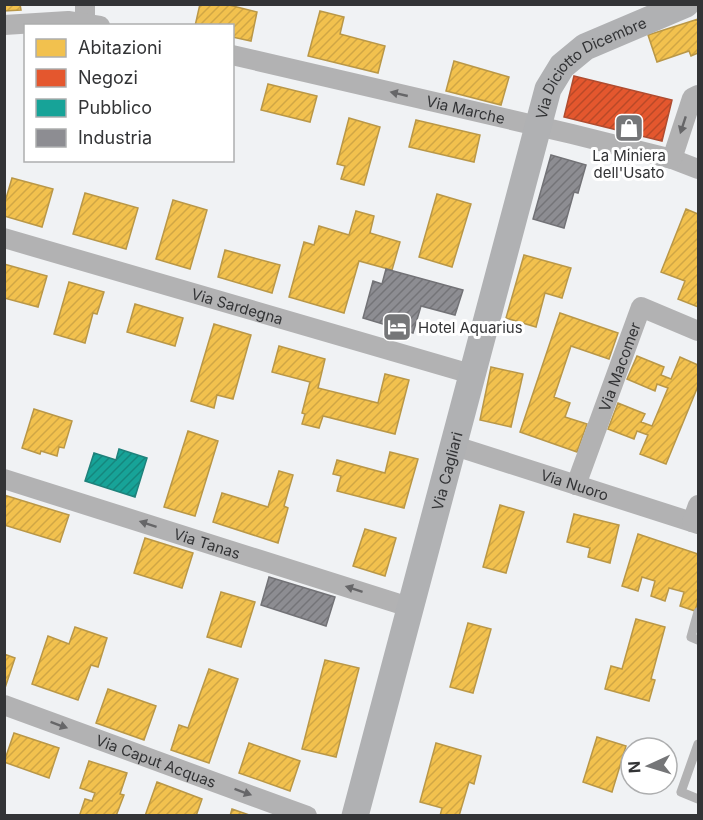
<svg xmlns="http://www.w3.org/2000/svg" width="703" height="820" font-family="Inter,sans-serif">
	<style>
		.homes { fill: url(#homes-hatch); stroke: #b99747; stroke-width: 1.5 }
		.shops { fill: url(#shops-hatch); stroke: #af4c30; stroke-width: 1.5 }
		.public { fill: url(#public-hatch); stroke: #1f827b; stroke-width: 1.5 }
		.industry { fill: url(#industry-hatch); stroke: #727276; stroke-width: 1.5 }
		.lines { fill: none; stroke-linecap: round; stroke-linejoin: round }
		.lane { stroke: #b2b2b3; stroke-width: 9 }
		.street { stroke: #b2b2b3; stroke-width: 20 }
		.secondary { stroke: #b0b1b3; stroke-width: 27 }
		.oneway { fill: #666668 }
		.labels { text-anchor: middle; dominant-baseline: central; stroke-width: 6; stroke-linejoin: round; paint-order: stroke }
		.street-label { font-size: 15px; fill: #333436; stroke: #fff }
		.poi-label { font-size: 15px; fill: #333436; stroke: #fff }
	</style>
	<defs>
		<pattern id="homes-hatch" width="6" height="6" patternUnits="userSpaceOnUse" patternTransform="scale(1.5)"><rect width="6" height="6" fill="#f2c14e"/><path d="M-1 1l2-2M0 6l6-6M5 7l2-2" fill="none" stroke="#d0a645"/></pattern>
		<pattern id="shops-hatch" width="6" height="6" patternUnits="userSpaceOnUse" patternTransform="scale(1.5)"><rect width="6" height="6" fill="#e4572e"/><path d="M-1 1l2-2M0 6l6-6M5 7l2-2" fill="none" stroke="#b94928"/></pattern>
		<pattern id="public-hatch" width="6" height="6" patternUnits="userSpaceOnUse" patternTransform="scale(1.5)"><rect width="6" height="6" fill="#17a398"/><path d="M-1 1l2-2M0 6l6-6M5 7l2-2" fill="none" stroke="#15867d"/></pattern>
		<pattern id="industry-hatch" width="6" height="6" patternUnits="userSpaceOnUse" patternTransform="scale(1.5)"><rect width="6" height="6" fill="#8d8d92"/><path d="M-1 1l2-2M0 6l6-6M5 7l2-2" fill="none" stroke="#747478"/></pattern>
	</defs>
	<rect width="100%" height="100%" fill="#f0f2f4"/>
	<path class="homes" d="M4 4H20L21 10 4 11Z
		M200 4H225L257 12 251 41 232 37V26H195Z
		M320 11 344 17 340 34 385 46 378 73 308 56Z
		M698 19V53L691 56 689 51 657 62 648 35Z
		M454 61 509 77 501 105 446 91Z
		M268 84 317 96 310 122 261 110Z
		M349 118 380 127 364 185 341 179 345 166 337 164Z
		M416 120 480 135 474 162 409 147Z
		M12 178 53 189 42 227 4 216V205Z
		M85 193 138 208 126 249 73 234Z
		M437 194 471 204 452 267 419 257Z
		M173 200 207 210 190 269 156 259Z
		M686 209 698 214V307L678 299 685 281 661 272Z
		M356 211 374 216 370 233 400 242 392 270 359 261 344 313 289 297 304 242 314 245 319 226 349 235Z
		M225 250 280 265 272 293 218 277Z
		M524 255 571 268 562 298 545 293 536 327 506 318Z
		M4 264 47 276 38 307 4 298Z
		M69 282 104 292 97 314 93 313 85 343 54 334Z
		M135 304 183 318 175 346 127 332Z
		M560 313 618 333 609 359 571 346 554 397 570 403 565 417 587 424 577 452 520 432Z
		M214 324 251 335 233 399 217 395 214 408 191 401Z
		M279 346 325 359 318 388 378 403 385 374 409 380 395 434 323 416 319 428 302 424 305 414 302 413 310 382 272 372Z
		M637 356 664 367 661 375 671 379 680 357 698 365V386L666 464 640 454 648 435 637 431 634 439 608 429 618 403 645 414 641 422 652 426 668 388 657 384 655 391 627 379Z
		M491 367 523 374 511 427 480 420Z
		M34 409 72 421 64 448 59 447 57 456 41 451 40 454 22 448Z
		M188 431 218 441 195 516 164 507Z
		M390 452 418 459 404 508 337 491 341 476 333 474 337 460 385 473Z
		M279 471 293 475 284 506 288 508 278 543 213 522 222 493 268 507Z
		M4 495 69 515 60 542 4 525Z
		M500 505 524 512 506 573 483 567Z
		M574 514 619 525 610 563 588 557 590 548 567 542Z
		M365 529 396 538 385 576 353 566Z
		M638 534 698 554V601L695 611 680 606 684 592 669 588 665 601 651 596 655 581 642 577 638 591 622 586Z
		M145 538 193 553 182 588 134 573Z
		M221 592 255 602 241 647 207 637Z
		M636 619 665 627 651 679 655 680 649 701 605 689 611 666 622 669Z
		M468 623 491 629 473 693 450 687Z
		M75 627 107 638 98 667 91 665 78 700 32 684 48 636 69 644Z
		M4 654 15 658 5 688H4Z
		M325 660 359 668 336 757 302 749Z
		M209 669 238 679 209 763 171 750 179 725 188 728Z
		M108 689 156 706 144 740 96 723Z
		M14 733 59 748 49 778 4 762Z
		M597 737 626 746 612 792 583 782Z
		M249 743 300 761 290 791 239 773Z
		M436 743 481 756 474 784 469 782 459 816H440L442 808 420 802Z
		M89 761 127 773 120 794 124 795 116 816H85L80 814 85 799 92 801 95 793 80 788Z
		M157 782 202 799 196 816H145Z
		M232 809 252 816H230Z"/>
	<path class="shops" d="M574 76 672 100 662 141 564 117Z"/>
	<path class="public" d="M119 449 147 458 135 497 85 481 94 453 116 460Z"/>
	<path class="industry" d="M551 155 586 165 578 193 574 192 564 228 533 219Z
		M386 269 463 290 455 315 421 306 413 333 363 318 373 281 382 284Z
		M269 577 335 597 326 626 261 605Z"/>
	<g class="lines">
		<path class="lane" d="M698 612 691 637 698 640
			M698 744 681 792 698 799"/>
		<g class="street">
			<path d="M85 4V24"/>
			<path d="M4 25 68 21 100 26"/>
			<path id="s1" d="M232 55 572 134 672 159 698 169"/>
			<path d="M672 159 692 98 698 95"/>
			<path id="s2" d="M4 238 471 374"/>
			<path id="s3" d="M452 445 698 524"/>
			<path id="s4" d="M4 479 409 607"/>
			<path id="s5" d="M576 485 641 307 698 331"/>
			<path d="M692 522 698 505"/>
			<path id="s6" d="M4 705 307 816"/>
		</g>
		<path class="secondary" id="s7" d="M355 816 548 89 562 66 585 47 686 4"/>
	</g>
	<defs><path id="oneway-solid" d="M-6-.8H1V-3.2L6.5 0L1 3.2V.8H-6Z" transform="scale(1.5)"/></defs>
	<g class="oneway">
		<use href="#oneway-solid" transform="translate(399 94) rotate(-167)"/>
		<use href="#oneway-solid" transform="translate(683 125) rotate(108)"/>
		<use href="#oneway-solid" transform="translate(148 524) rotate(-162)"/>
		<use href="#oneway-solid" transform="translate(354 589) rotate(-162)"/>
		<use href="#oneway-solid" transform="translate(59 725) rotate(20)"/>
		<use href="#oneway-solid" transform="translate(243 792) rotate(20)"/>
	</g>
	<defs>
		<g id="shop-square" transform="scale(1.5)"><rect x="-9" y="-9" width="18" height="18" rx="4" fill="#757678" stroke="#fff"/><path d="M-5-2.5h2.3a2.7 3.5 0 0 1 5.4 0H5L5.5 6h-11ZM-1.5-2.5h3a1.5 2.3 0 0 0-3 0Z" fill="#fff"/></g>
		<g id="hotel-square" transform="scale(1.5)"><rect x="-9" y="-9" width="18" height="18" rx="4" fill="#757678" stroke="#fff"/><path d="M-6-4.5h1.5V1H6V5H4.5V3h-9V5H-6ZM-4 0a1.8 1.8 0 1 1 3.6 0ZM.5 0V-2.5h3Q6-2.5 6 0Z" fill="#fff"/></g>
	</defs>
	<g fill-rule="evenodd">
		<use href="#shop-square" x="629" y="128"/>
		<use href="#hotel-square" x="397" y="327"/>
	</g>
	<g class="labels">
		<g class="street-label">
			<text stroke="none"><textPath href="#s7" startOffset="798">Via Diciotto Dicembre</textPath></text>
			<text stroke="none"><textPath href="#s1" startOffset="240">Via Marche</textPath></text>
			<text stroke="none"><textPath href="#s2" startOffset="243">Via Sardegna</textPath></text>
			<text stroke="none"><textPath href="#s5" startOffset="126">Via Macomer</textPath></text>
			<text stroke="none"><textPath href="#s7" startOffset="357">Via Cagliari</textPath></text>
			<text stroke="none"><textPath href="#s3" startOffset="129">Via Nuoro</textPath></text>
			<text stroke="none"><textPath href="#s4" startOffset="213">Via Tanas</textPath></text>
			<text stroke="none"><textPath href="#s6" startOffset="162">Via Caput Acquas</textPath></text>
		</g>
		<g class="poi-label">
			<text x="629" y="155">La Miniera<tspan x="629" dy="17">dell'Usato</tspan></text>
			<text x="418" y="327" text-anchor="start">Hotel Aquarius</text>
		</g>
	</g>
	<rect width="703" height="820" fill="none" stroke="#333436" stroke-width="12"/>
	<rect x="24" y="24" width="210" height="138" fill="#ffffff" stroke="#adaeaf" stroke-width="1.5"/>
	<rect x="36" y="39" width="30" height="18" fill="#f2c14e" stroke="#adaeaf" stroke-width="1.5"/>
	<text x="78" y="54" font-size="18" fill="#333436">Abitazioni</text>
	<rect x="36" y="69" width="30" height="18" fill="#e4572e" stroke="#adaeaf" stroke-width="1.5"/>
	<text x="78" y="84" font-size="18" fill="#333436">Negozi</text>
	<rect x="36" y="99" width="30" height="18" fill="#17a398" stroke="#adaeaf" stroke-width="1.5"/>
	<text x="78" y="114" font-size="18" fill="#333436">Pubblico</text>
	<rect x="36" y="129" width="30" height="18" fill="#8d8d92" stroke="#adaeaf" stroke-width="1.5"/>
	<text x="78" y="144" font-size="18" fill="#333436">Industria</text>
	<g transform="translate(649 766) rotate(266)"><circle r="28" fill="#ffffff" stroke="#adaeaf" stroke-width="1.5"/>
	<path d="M0-4.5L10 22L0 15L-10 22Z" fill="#757678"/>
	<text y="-9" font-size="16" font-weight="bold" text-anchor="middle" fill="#333436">N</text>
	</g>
</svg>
